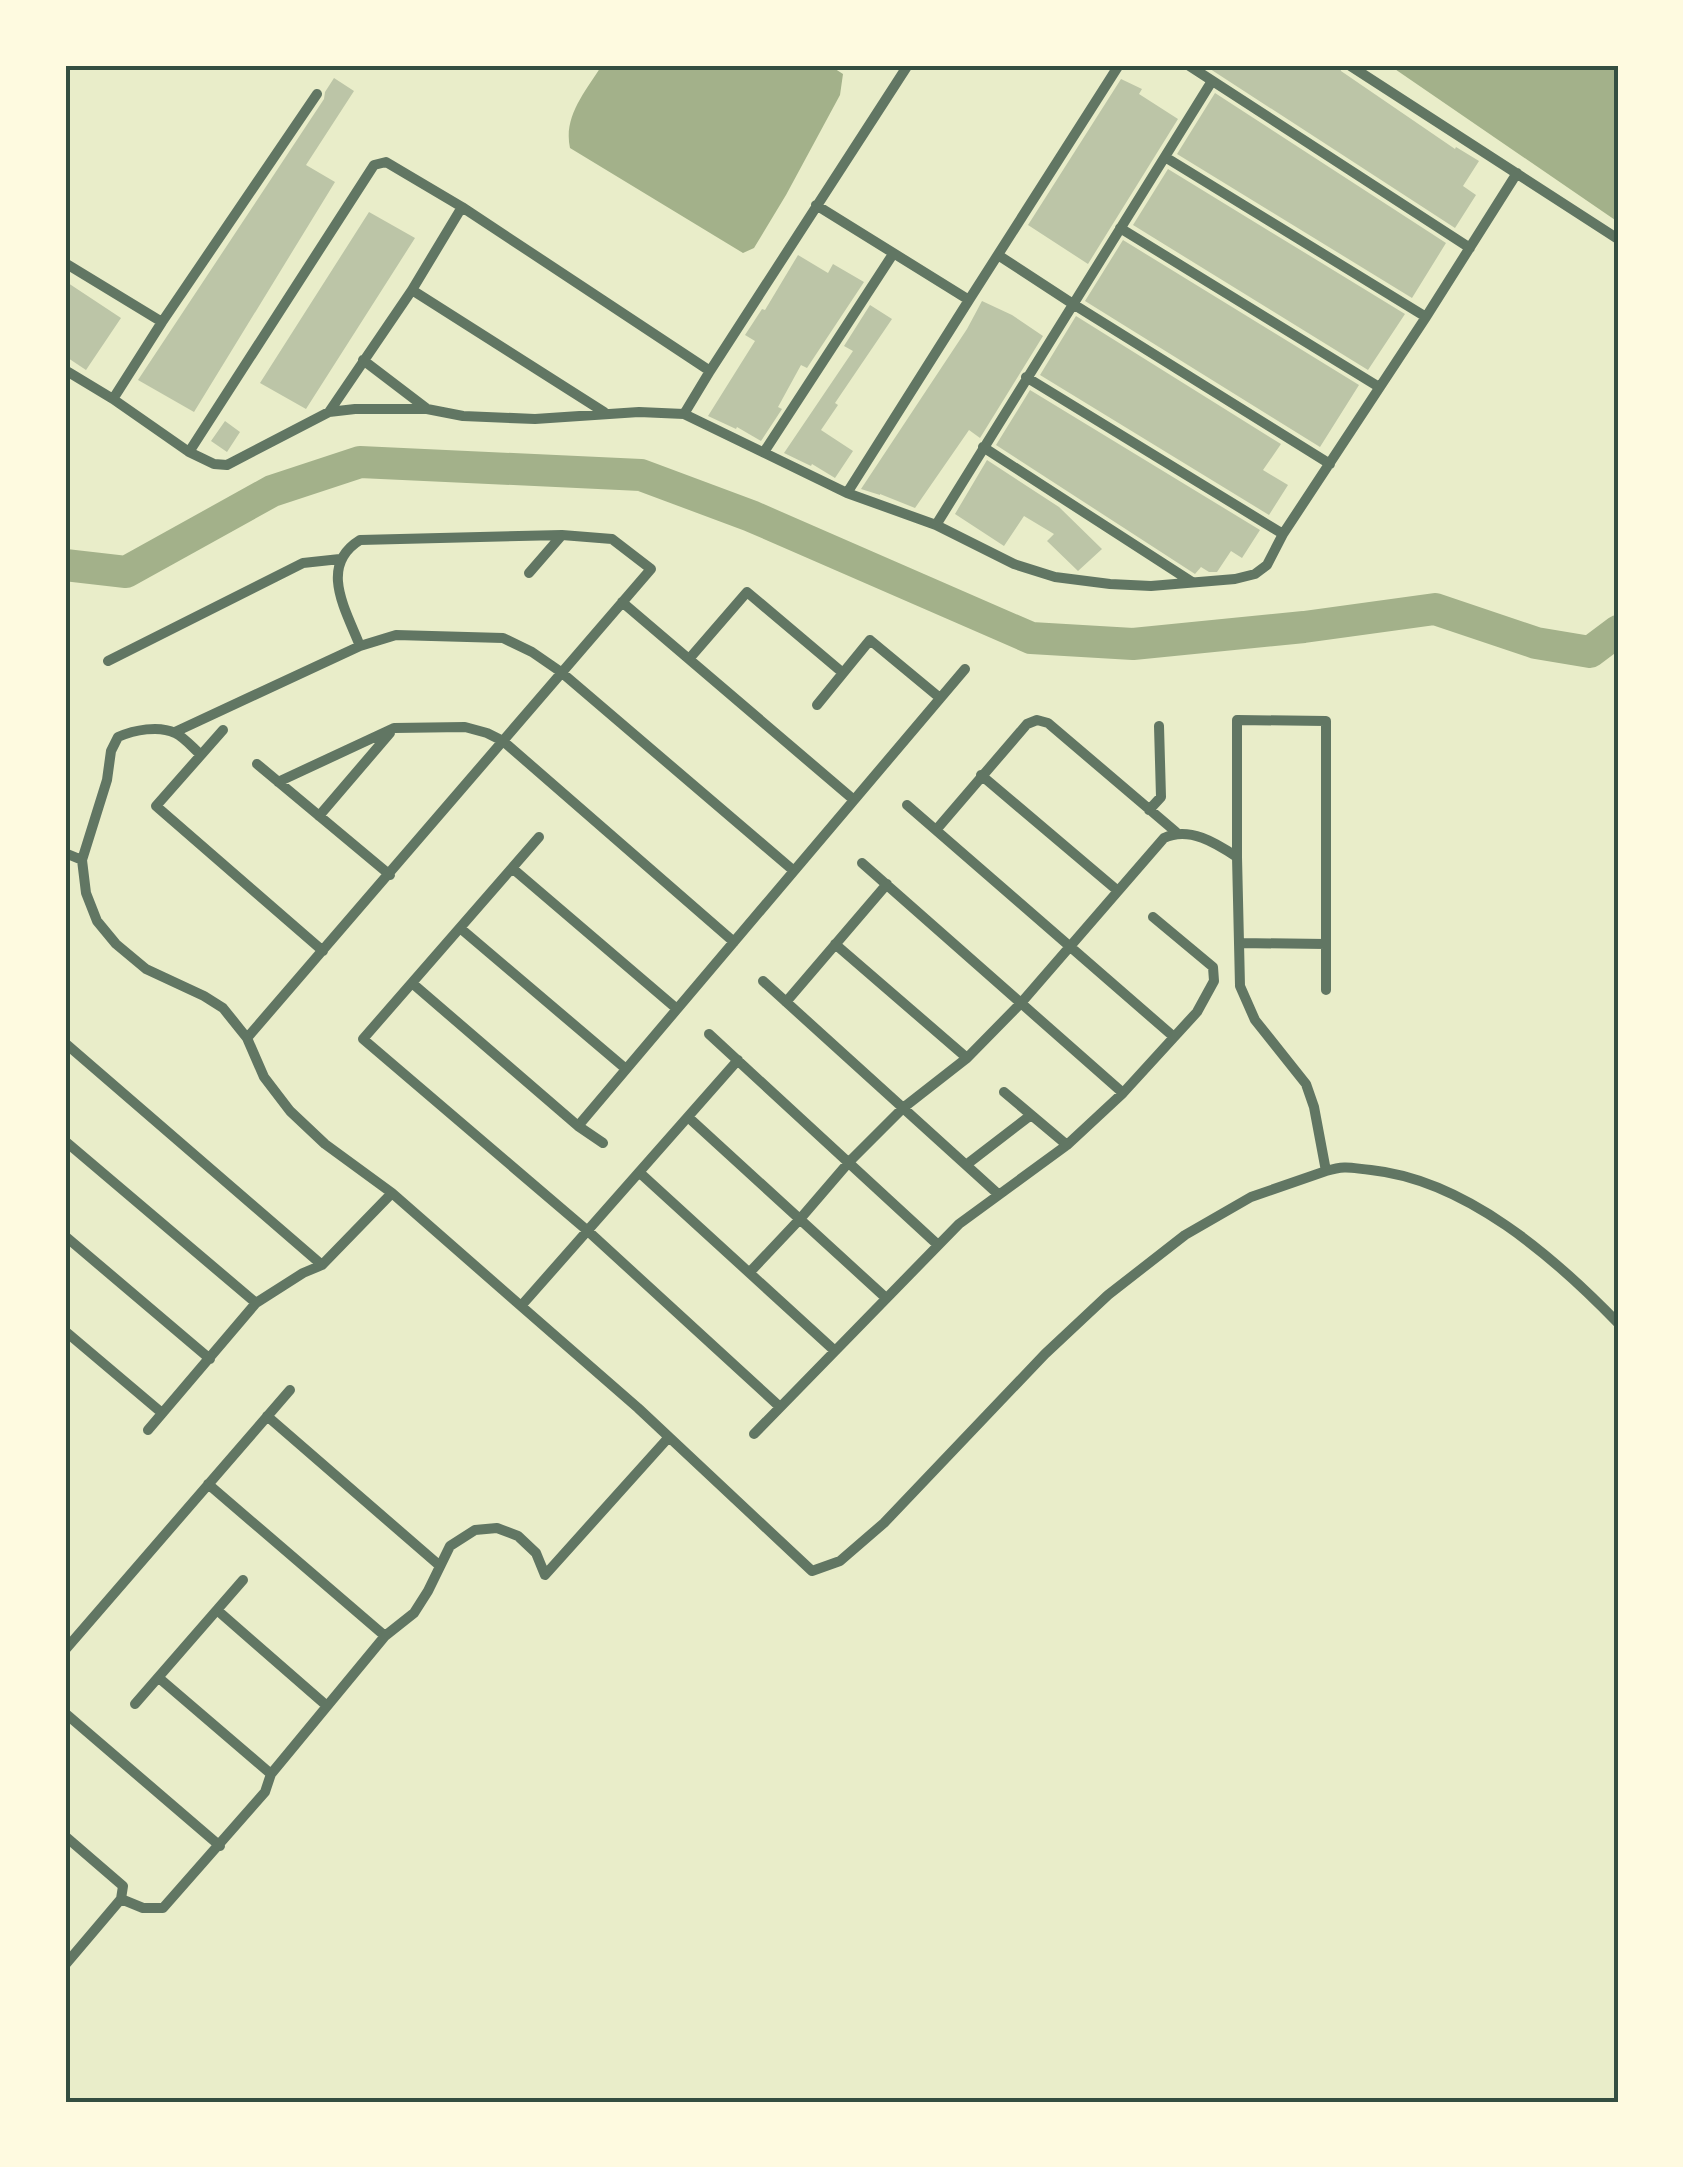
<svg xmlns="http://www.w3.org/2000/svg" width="1683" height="2167" font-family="Quicksand,sans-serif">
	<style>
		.water { fill: #a3b18a }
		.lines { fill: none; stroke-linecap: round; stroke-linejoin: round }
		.river { stroke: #a3b18a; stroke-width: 32 }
		.building { fill: #bcc5a7 }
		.minor { stroke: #617663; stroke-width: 10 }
		.neatline { fill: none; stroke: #344e41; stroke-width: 4 }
	</style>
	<rect width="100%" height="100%" fill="#e9edc9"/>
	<path class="water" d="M602 65H829L843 74 840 95 786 195 754 248 743 253 570 148C563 116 586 91 602 65Z
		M1389 65H1618V222Z"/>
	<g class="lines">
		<path class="river" d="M65 565 126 572 272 491 360 462 641 475 751 516 1031 638 1133 644 1304 627 1435 609 1536 643 1590 652 1618 631"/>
	</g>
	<path class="building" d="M1204 65H1340L1341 71 1455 149 1456 147 1479 161 1463 186 1476 195 1455 228Z
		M334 78 354 91 306 165 335 182 194 412 138 380 324 99 325 92Z
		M1121 79 1142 89 1139 94 1178 119 1088 264 1028 225Z
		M1215 93 1446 243 1412 298 1177 154Z
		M1168 169 1405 314 1368 370 1133 225Z
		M369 212 415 238 306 409 260 383Z
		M1123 240 1359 385 1320 447 1085 301Z
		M798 255 828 273 833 264 864 282 807 368 801 365 778 407 782 409 761 441 737 427 736 429 708 416 755 341 745 335 762 309 765 310Z
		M65 281 121 318 86 370 65 356Z
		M982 301 1012 315 1043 336 980 438 969 430 915 508 880 494V495L861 489 967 329Z
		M870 305 892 319 835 403 838 405 821 430 853 451 835 478 812 464 811 466 784 453 853 351 844 346Z
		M1076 316 1281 444 1263 470 1288 485 1269 515 1040 375Z
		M1030 390 1260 530 1242 558 1231 551 1217 572H1209L1201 567 1195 574 996 445Z
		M225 421 240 432 227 452 211 441Z
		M987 460 1059 507 1102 549 1078 571 1047 541 1054 534 1024 516 1004 546 955 514Z"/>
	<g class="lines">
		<path class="minor" d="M1188 65 1470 248
			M1349 65 1618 239
			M1165 157 1426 317
			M816 205 969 300 1119 65
			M1120 228 1379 387
			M998 255 1073 304 1330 464
			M65 263 162 322 317 94
			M412 290 604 412
			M363 360 426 408
			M65 370 113 399 189 452 374 165 386 162 462 207 710 371 908 65
			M1026 377 1283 534
			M113 399 162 322
			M329 412 412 290 462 207
			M684 414 710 371
			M983 447 1192 582
			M189 452 214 464 227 465 329 412 355 409H427L463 416 535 419 639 412 684 414 847 493 936 525 1014 564 1055 577 1110 584 1151 586 1235 579 1255 574 1267 565 1283 534 1426 317 1517 173
			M764 452 893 254
			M847 493 969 300
			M936 525 1212 81
			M622 602 854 800
			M360 646C346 610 318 566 360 540L562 535
			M689 659 747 592 843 673
			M108 661 303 563 340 559
			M817 705 870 640 940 698
			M223 730 156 806 323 951
			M175 732 360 646 396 635 503 638 532 652 561 672 794 871
			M257 764 390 875
			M981 775 1118 891
			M278 782 394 728 465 727 487 733 503 741 734 942
			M907 805 1174 1037
			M1149 810 1161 797 1159 726
			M319 816 390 733
			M936 830 1027 724 1037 720 1048 723 1176 832
			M539 837 363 1039 589 1232 780 1407
			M65 853 82 860 86 893 97 921 116 944 146 969 204 996 223 1008 247 1038 264 1077 290 1111 325 1144 392 1193
			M1237 857V720L1326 721V990
			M82 860 107 780 111 751 118 737C134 730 159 725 175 733 184 737 193 748 201 755
			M862 863 1123 1093
			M512 868 677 1009
			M460 928 626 1069
			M1239 943 1326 944
			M835 944 967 1058
			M763 981 998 1194
			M412 983 578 1126 603 1143
			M786 1002 887 884
			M709 1034 938 1245
			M247 1038 651 569 612 539 562 535 529 573
			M65 1043 322 1265
			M1004 1092 1067 1145
			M688 1117 886 1298
			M578 1126 965 669
			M65 1141 256 1303
			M966 1165 1031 1115
			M640 1173 835 1351
			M65 1236 210 1359
			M750 1272 800 1219 849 1162 903 1108 967 1058 1021 1003 1164 838C1189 826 1216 843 1237 857L1240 986 1255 1020 1306 1084 1314 1107 1326 1171C1347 1165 1350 1168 1371 1170 1466 1180 1554 1257 1618 1323
			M521 1306 638 1408 812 1571 840 1561 884 1523 1045 1354 1108 1295 1185 1235 1251 1197 1326 1171
			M65 1331 162 1413
			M267 1416 440 1566
			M148 1430 256 1303 303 1273 322 1265 392 1193 521 1306 738 1060
			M754 1434 959 1224 1067 1145 1123 1093 1197 1012 1214 981 1213 967 1153 917
			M208 1484 385 1636
			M217 1610 327 1706
			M65 1650 290 1390
			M159 1678 271 1774
			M135 1704 243 1580
			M65 1713 220 1846
			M65 1836 123 1886 121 1899 65 1965
			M121 1899 143 1908H163L265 1792 271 1774 385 1636 414 1613 428 1591 450 1546 475 1530 497 1528 518 1536 536 1553 545 1575 669 1437"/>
	</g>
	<rect width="1683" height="2167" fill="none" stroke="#fefae0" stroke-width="135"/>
	<rect x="68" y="68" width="1548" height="2032" class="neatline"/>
</svg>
